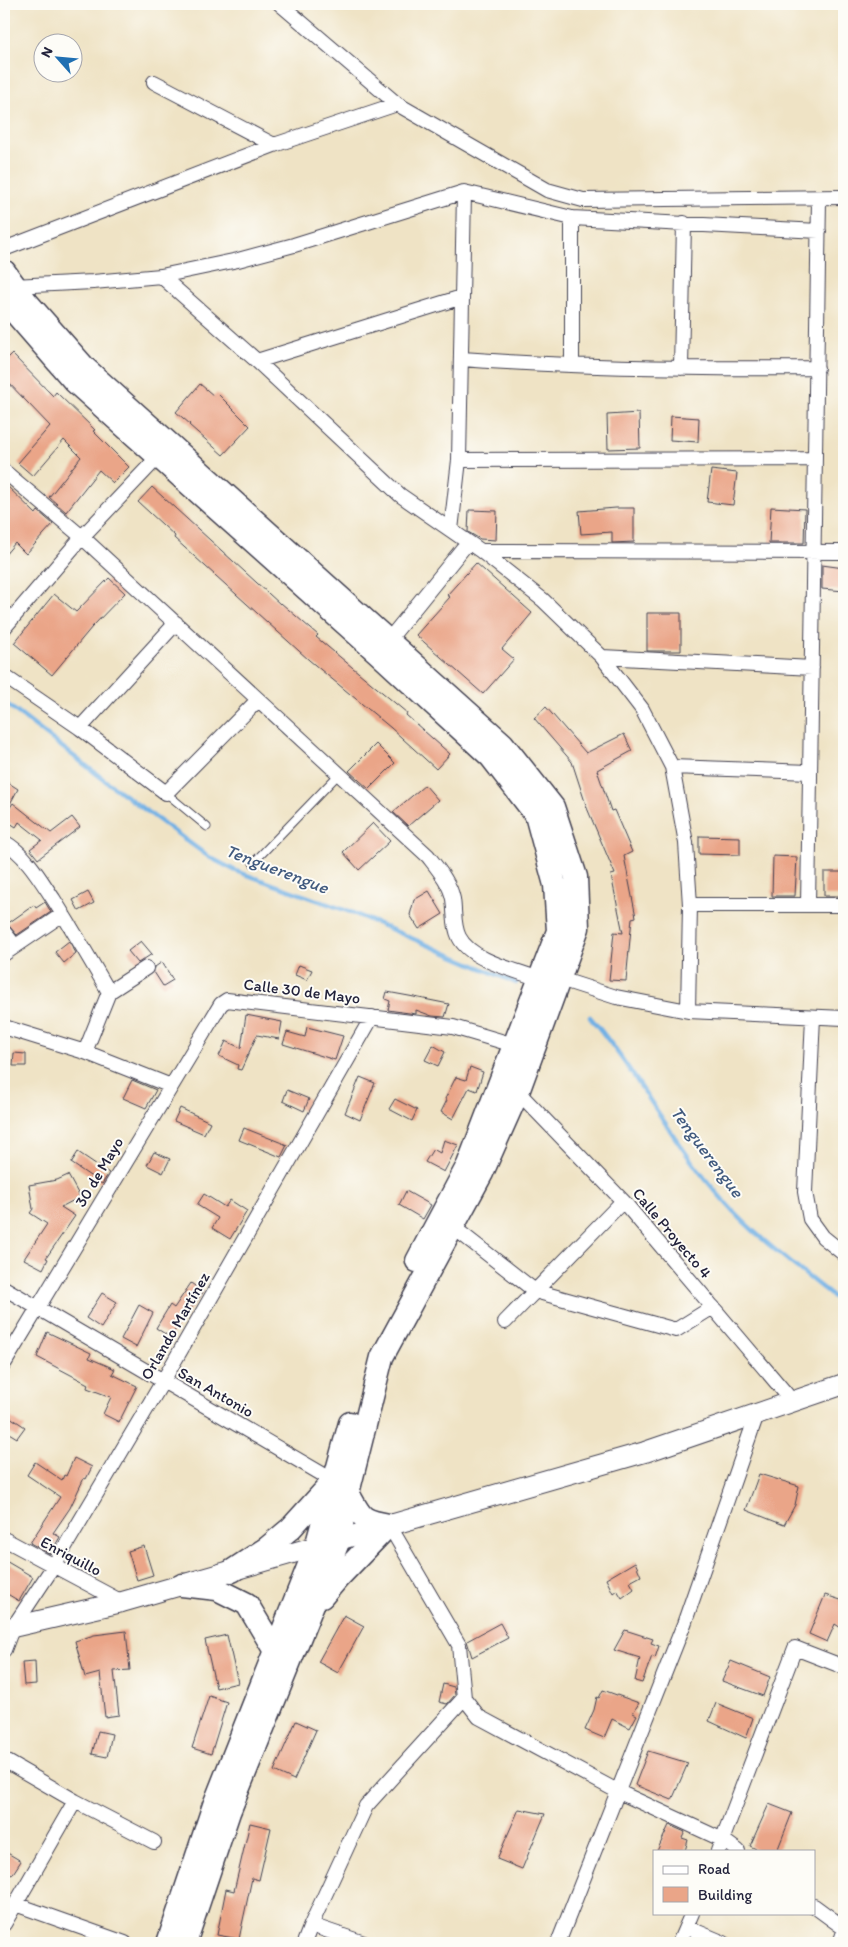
<svg xmlns="http://www.w3.org/2000/svg" width="848" height="1947" font-family="Itim,sans-serif">
	<style>
		.lines { fill: none; stroke-linecap: round; stroke-linejoin: round }
		.stream { stroke: #71b0e4; stroke-width: 4.5 }
		.building { fill: #eaa588 }
		.lane-casing { stroke: #413f50; stroke-width: 9 }
		.street-casing { stroke: #413f50; stroke-width: 16 }
		.secondary-casing { stroke: #413f50; stroke-width: 22 }
		.primary-casing { stroke: #413f50; stroke-width: 25 }
		.lane { stroke: #fff; stroke-width: 7 }
		.street { stroke: #fff; stroke-width: 14 }
		.secondary { stroke: #fff; stroke-width: 20 }
		.primary { stroke: #fff; stroke-width: 22 }
		.labels { text-anchor: middle; dominant-baseline: central; stroke-width: 4; stroke-linejoin: round; paint-order: stroke }
		.street-label { font-size: 16px; fill: #22223b; stroke: #fdfcf7 }
		.water-label { font-size: 18px; font-style: italic; fill: #425b7f; stroke: #fdfcf7 }
	</style>
	<rect width="100%" height="100%" fill="#fdfcf7"/>
	<filter id="ink" filterUnits="userSpaceOnUse"><feTurbulence type="fractalNoise" baseFrequency=".02" numOctaves="2"/><feDisplacementMap in="SourceGraphic" scale="10" xChannelSelector="R" yChannelSelector="G"/><feConvolveMatrix kernelMatrix="1 2 1 2 8 2 1 2 1" color-interpolation-filters="sRGB"/></filter>
	<filter id="wash" filterUnits="userSpaceOnUse"><feTurbulence type="fractalNoise" baseFrequency=".0096" numOctaves="4" result="noise"/><feDisplacementMap in="SourceGraphic" scale="20" xChannelSelector="R" yChannelSelector="G"/><feGaussianBlur stdDeviation="1.12" result="paint"/><feColorMatrix in="noise" values="0 0 0 0 0 0 0 0 0 0 0 0 0 0 0 0 0 1.4 0 .05"/><feComposite in="paint" operator="in"/></filter>
	<g filter="url(#wash)">
		<rect width="100%" height="100%" fill="#efe3c5"/>
		<g class="lines">
			<path class="stream" d="M4 702 107 782 209 857 236 871 353 913 516 983
				M590 1017C639 1075 673 1145 724 1201 759 1241 804 1272 844 1306"/>
		</g>
		<g id="blocks">
			<path class="building" d="M12 354 53 396 56 392 95 430 93 431 129 467 113 483 99 470 66 512 49 497 81 457 64 440 33 476 18 463 50 426 4 378V362Z
				M200 384 214 396 217 393 250 426 223 455 189 425 190 424 176 412Z
				M639 413 640 448 608 449 607 415Z
				M671 416 699 418 698 442 670 440Z
				M711 470 737 473 733 505 707 502Z
				M4 483 36 514 38 511 53 524 26 554 15 543 4 556Z
				M152 487 280 604 281 603 318 635 316 637 407 713 406 715 450 754 436 769 391 728 309 660 174 538 175 536 138 502Z
				M771 507 805 509 804 543H769Z
				M616 508H634V542L612 543V532L581 534 579 511Z
				M469 510 497 511 496 540 480 539 468 532Z
				M476 563 532 613 502 649 514 659 483 694 416 635 450 597 447 595Z
				M822 565 844 568V591L822 589Z
				M109 578 125 593 92 627 52 675 14 643 54 594 76 612Z
				M647 613H681V651H647Z
				M546 707 586 753 624 734 632 751 597 770 611 811 614 810 632 852 624 856 636 917 632 918 626 981 609 980 614 932 623 933 611 875 615 874 587 808 572 762 534 718Z
				M376 744 395 763 369 789 349 771Z
				M4 780 18 789 4 815Z
				M425 785 438 800 408 826 393 812Z
				M13 803 51 833 72 817 80 827 38 859 30 849 42 840 19 822 16 827 4 819 8 813 7 812Z
				M373 823 390 841 359 870 343 852Z
				M699 836 740 837V855L699 854Z
				M773 856 797 857 795 896H772Z
				M824 872H844V896H824Z
				M429 891 443 914 419 929 410 915 414 900Z
				M88 892 94 903 79 911 73 900Z
				M45 902 51 912 17 935 7 924 34 905 36 908Z
				M69 941 76 953 64 963 55 952Z
				M141 941 152 954 138 963 128 951Z
				M162 962 173 980 163 986 154 972 155 967Z
				M299 965 312 970 307 980 295 975Z
				M387 992 409 996 449 1004 445 1017 432 1016 416 1010V1014L388 1010 390 1001 385 999Z
				M246 1015 282 1022 279 1039 257 1035 241 1070 237 1069 238 1065 219 1056 226 1041 241 1048Z
				M307 1027 343 1036 335 1060 283 1044 287 1032 305 1037Z
				M433 1045 445 1052 438 1066 425 1060Z
				M14 1053 26 1054V1066H13Z
				M470 1067 483 1072 477 1091 469 1088 453 1119 441 1112 447 1100 445 1099 456 1077 466 1080Z
				M360 1077 375 1083 360 1120 345 1113Z
				M132 1080 156 1090 146 1108 123 1098Z
				M287 1090 309 1099 304 1111 283 1101Z
				M395 1099 417 1110 412 1121 389 1109Z
				M180 1108 210 1122 204 1134 174 1121Z
				M244 1128 287 1145 281 1157 239 1140Z
				M444 1140 458 1145 444 1172 425 1162 433 1149 440 1153Z
				M78 1152 109 1173 102 1184 71 1163Z
				M154 1152 170 1159 163 1173 147 1165Z
				M68 1175 80 1197 61 1207 75 1216 46 1258 48 1259 43 1269 24 1259 47 1224 30 1213 33 1209 29 1185 57 1180Z
				M406 1191 431 1205 423 1219 399 1205Z
				M204 1194 225 1207 230 1200 247 1211 230 1239 212 1228 218 1218 197 1205Z
				M191 1283 203 1292 170 1337 156 1328 170 1305 174 1308Z
				M102 1293 117 1302 101 1328 86 1318Z
				M139 1305 153 1313 136 1347 121 1339Z
				M47 1332 91 1353 89 1358 115 1369 112 1374 137 1386 119 1422 103 1414 111 1397 87 1388 88 1384 37 1357Z
				M4 1413 25 1427 17 1438 4 1430Z
				M74 1458 92 1467 86 1479 84 1478 70 1508 53 1533 60 1537 50 1554 30 1543 60 1497 27 1475 35 1462 62 1480 64 1475 66 1476Z
				M759 1474 799 1486 795 1505 784 1525 746 1510Z
				M144 1546 153 1575 137 1580 128 1551Z
				M4 1560 33 1577 19 1601 4 1592Z
				M635 1562 641 1576 630 1582 634 1589 622 1598 617 1590 613 1593 606 1579Z
				M825 1595 844 1601V1630L835 1624 827 1642 809 1634Z
				M344 1615 364 1626 338 1673 318 1662Z
				M500 1623 508 1638 472 1657 467 1641Z
				M625 1630 653 1639 651 1643 659 1646 655 1658 652 1656 642 1683 635 1681 640 1658 614 1650Z
				M126 1631 130 1670 114 1671 119 1715 105 1717 100 1673 85 1677 75 1641 94 1635Z
				M227 1635 238 1683 216 1688 205 1640Z
				M35 1661 36 1684 24 1685 22 1662Z
				M731 1661 770 1677 763 1696 722 1681Z
				M443 1684 454 1687 455 1695 447 1704 439 1702Z
				M603 1690 639 1703 633 1713 637 1715 630 1728 612 1719 604 1738 585 1730 594 1710 597 1697 599 1698Z
				M209 1696 227 1702 211 1754 192 1748Z
				M716 1703 753 1718 746 1738 709 1721Z
				M296 1721 316 1730 294 1780 274 1771Z
				M98 1731 112 1734 107 1757 92 1754Z
				M648 1751 688 1763 672 1800 635 1785Z
				M769 1804 792 1813 777 1851H760L750 1846Z
				M519 1809 545 1814 522 1869 497 1859Z
				M250 1823 271 1828 259 1880 252 1878 239 1939 217 1935 226 1889 234 1891Z
				M669 1825 685 1832 682 1838 688 1840 685 1851H657Z
				M4 1851 21 1861 12 1875 4 1871Z"/>
		</g>
	</g>
	<g filter="url(#ink)">
		<use href="#blocks" fill-opacity="0" stroke="#413f50" stroke-width="1"/>
		<g class="lines">
			<g class="lane-casing">
				<path id="lane" d="M166 793 207 827
					M253 863 339 774"/>
			</g>
			<g class="street-casing">
				<path id="street" d="M280 4 397 104
					M154 82 274 145
					M572 218V365
					M4 249 274 145 397 104 547 190 583 200 844 197
					M161 276 257 361 400 495 481 551 543 600 602 657 642 709 672 767 686 843 690 905 688 1011
					M10 288 13 286 93 282 161 276 238 260 294 245 464 192 572 218 819 231
					M462 359C580 368 698 369 817 368
					M257 361 462 297
					M681 368 684 223
					M459 460 464 192
					M4 471 82 537 428 856C438 869 450 883 453 899 455 912 453 925 459 937 471 961 516 970 539 979
					M451 530 459 460 815 459
					M481 551 844 552
					M4 628 82 537 158 457
					M383 647 468 542
					M602 657 812 668
					M4 676 80 728 166 793 258 700
					M80 728 176 623
					M672 767 810 772
					M4 842C26 854 40 879 54 900 73 930 91 961 109 992L85 1052
					M690 905H844
					M808 905 819 199
					M4 932 15 946
					M4 954 63 914
					M560 979 616 997 688 1011 844 1018
					M109 992 146 968
					M813 1017 805 1192 810 1219 823 1237 844 1254
					M4 1027 85 1052 171 1086
					M518 1092 623 1201 793 1402
					M453 1227 535 1291 676 1330 713 1307
					M4 1288 334 1481
					M505 1322 623 1201
					M4 1364 221 1004 227 1000 453 1027 514 1045
					M389 1525 459 1645 464 1698 479 1717 619 1792 723 1840 738 1851
					M4 1539 122 1602
					M4 1650 12 1629 53 1567 163 1381 372 1017
					M4 1760 75 1801 154 1842
					M718 1851 795 1648 844 1667
					M15 1904 125 1943
					M814 1906 844 1928
					M4 1924 75 1801
					M311 1925 366 1806 464 1698
					M686 1927 724 1943
					M304 1943 311 1925 364 1943
					M558 1943 684 1624 757 1414
					M679 1943 692 1913
					M840 1943 844 1932"/>
			</g>
			<g class="secondary-casing">
				<path id="secondary" d="M4 1629 122 1602 645 1452 844 1384"/>
			</g>
			<g class="primary-casing">
				<path id="primary" d="M4 271 26 301 85 368 503 744 553 807 576 877 578 928 518 1092 482 1173 382 1357 348 1493 339 1540 229 1812 185 1943
					M4 300 75 382 378 653 491 757 536 815 555 885 558 931 468 1165 417 1261
					M348 1493C362 1518 360 1520 389 1525
					M232 1571 267 1548 291 1528 330 1485
					M182 1585 217 1589 247 1604 275 1651
					M322 1597 339 1577 389 1525
					M168 1943 214 1805 316 1547 350 1423"/>
			</g>
			<use href="#lane" class="lane"/>
			<use href="#street" class="street"/>
			<use href="#secondary" class="secondary"/>
			<use href="#primary" class="primary"/>
		</g>
	</g>
	<g class="labels">
		<g class="street-label">
			<text transform="translate(302 991) rotate(7)">Calle 30 de Mayo</text>
			<text transform="translate(99 1172) rotate(-59)">30 de Mayo</text>
			<text transform="translate(672 1233) rotate(50)">Calle Proyecto 4</text>
			<text transform="translate(175 1326) rotate(-60)">Orlando Martínez</text>
			<text transform="translate(216 1392) rotate(30)">San Antonio</text>
			<text transform="translate(71 1556) rotate(28)">Enriquillo</text>
		</g>
		<g class="water-label">
			<text transform="translate(277 869) rotate(21)">Tenguerengue</text>
			<text transform="translate(707 1152) rotate(53)">Tenguerengue</text>
		</g>
	</g>
	<rect width="848" height="1947" fill="none" stroke="#fdfcf7" stroke-width="20"/>
	<rect x="653" y="1850" width="162" height="65" fill="#fdfcf7" stroke="#a5a5ac"/>
	<rect x="663" y="1866" width="25" height="8" fill="#ffffff" stroke="#a5a5ac"/>
	<text x="698" y="1874" font-size="15" fill="#22223b">Road</text>
	<rect x="663" y="1887" width="25" height="15" fill="#eaa588" stroke="#a5a5ac"/>
	<text x="698" y="1900" font-size="15" fill="#22223b">Building</text>
	<g transform="translate(58 58) rotate(297)"><circle r="24" fill="#fdfcf7" stroke="#a5a5ac"/>
	<path d="M0-4L9 19L0 12L-9 19Z" fill="#1f6fb2"/>
	<text y="-8" font-size="14" font-weight="bold" text-anchor="middle" fill="#22223b">N</text>
	</g>
</svg>
